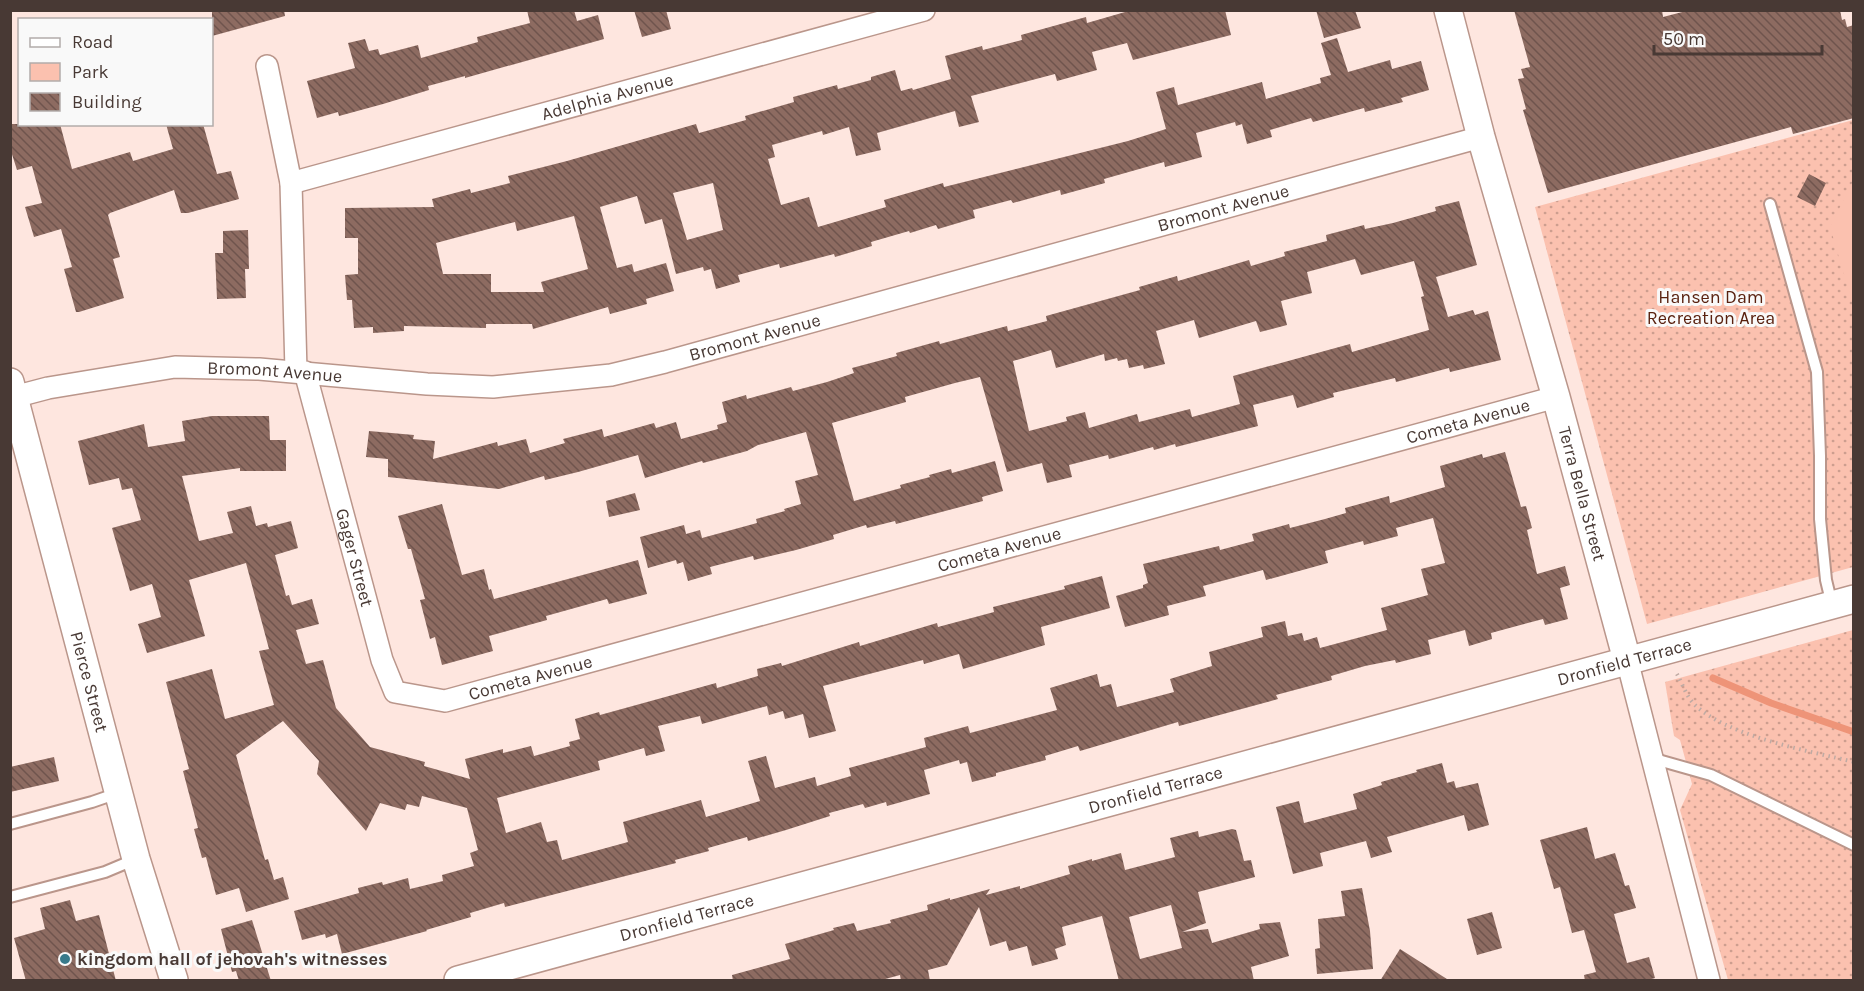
<svg xmlns="http://www.w3.org/2000/svg" width="1864" height="991" font-family="Karla,sans-serif">
	<style>
		.green { fill: url(#green-dots) }
		.pitch { fill: #fbc1af }
		.lines { fill: none; stroke-linecap: round; stroke-linejoin: round }
		.stream { stroke: #ee9478; stroke-width: 7 }
		.building { fill: url(#building-back-hatch); fill-rule: evenodd }
		.service-casing { stroke: #ba968b; stroke-width: 14 }
		.minor-casing { stroke: #ba968b; stroke-width: 24 }
		.tertiary-casing { stroke: #ba968b; stroke-width: 30 }
		.path { stroke: #bfaaa3; stroke-width: 4; stroke-dasharray: 1.5 4.5; stroke-linecap: butt }
		.service { stroke: #fff; stroke-width: 10 }
		.minor { stroke: #fff; stroke-width: 21 }
		.tertiary { stroke: #fff; stroke-width: 27 }
		.poi-dot { fill: #387a8b; stroke: #f9f9f9; stroke-width: 2 }
		.labels { text-anchor: middle; dominant-baseline: central; stroke-width: 6; stroke-linejoin: round; paint-order: stroke }
		.street-label { font-size: 18px; fill: #483934; stroke: #f9f9f9 }
		.park-label { font-size: 18px; fill: #59210f; stroke: #f9f9f9 }
		.poi-label { font-size: 18px; font-weight: bold; fill: #483934; stroke: #f9f9f9; text-anchor: start }
	</style>
	<defs>
		<pattern id="green-dots" width="8" height="8" patternUnits="userSpaceOnUse" patternTransform="scale(1.5)"><rect width="8" height="8" fill="#fbc1af"/><path d="M2 2h.1M6 6h.1" fill="none" stroke="#cd9e8f" stroke-width="1.8" stroke-linecap="round"/></pattern>
		<pattern id="building-back-hatch" width="6" height="6" patternUnits="userSpaceOnUse" patternTransform="scale(1.5)"><rect width="6" height="6" fill="#8d6b61"/><path d="M-1 5l2 2M0 0l6 6M5-1l2 2" fill="none" stroke="#6f544d"/></pattern>
	</defs>
	<rect width="100%" height="100%" fill="#fee6df"/>
	<path class="green" d="M1853 120V567L1647 624 1535 207Z
		M1853 630V980H1728L1680 810 1692 784 1680 740 1674 736 1665 682Z"/>
	<path class="pitch" d="M1853 181V305L1830 227Z"/>
	<g class="lines">
		<path class="stream" d="M1713 678 1771 703 1854 732"/>
	</g>
	<path class="building" d="M212 10H284L285 16 212 36Z
		M527 10H574L577 21 598 15 604 39 465 78V76L428 86 429 90 383 104 339 116 338 112 317 118 307 81 355 68 348 43 365 39 369 51 378 49 380 55 418 45 421 58 478 42 477 37 530 23Z
		M634 10H666L671 29 642 37Z
		M1132 10H1225L1231 35 1133 60 1127 43 1092 52 1097 70 1057 81 1055 74 971 96 979 122 959 127 955 111 877 133 881 150 856 156 849 127 823 135 822 131 772 145 775 157 768 159 781 205 809 197 818 227 886 207 884 200 943 183 944 187 1128 141 1166 129 1156 92 1174 87 1178 105 1262 82 1266 99 1321 83 1320 78 1331 75 1321 43 1337 38 1348 72 1390 60 1392 69 1421 61 1429 90 1401 98 1403 102 1365 112 1364 108 1313 122 1311 118 1270 130 1272 137 1247 144 1242 124 1236 126 1235 122 1196 133 1202 157 1165 167 1164 162 1104 179 1105 183 1061 195 1060 190 1013 203 1011 200 973 210 975 218 938 229 936 225 910 233 909 231 871 242 872 246 835 257 834 254 780 268 779 264 738 275 740 282 716 289 711 269 704 271 703 267 676 274 662 219 645 224 637 196 600 207 617 268 632 264 634 272 666 263 674 291 646 299 647 304 610 314 608 307 533 329 532 324H486V328L404 326V331L373 333V327L354 328 352 300H347L345 275 358 274V238H345V208L434 207 432 199 470 189 471 193 510 183 508 176 567 161 696 124 699 133 746 120 745 116 794 102 793 97 837 85 838 89 871 80V77L895 70 901 91 912 88 913 90 951 79 945 56 982 46 983 50 1022 40 1021 35 1086 17 1087 23ZM713 183 723 230 687 240 673 193ZM574 216 588 269 541 282 544 292H491V274H443L436 243 515 222 517 231Z
		M1316 10H1355L1361 28 1324 38Z
		M1514 10H1662L1663 17 1690 10H1840L1842 20 1845 19 1847 27 1854 25V118L1793 134 1791 127 1548 193 1523 110 1526 109 1518 79 1524 78 1521 69 1530 67Z
		M10 124H60L72 169 130 152 133 161 173 149 166 124H203L217 174 231 171 239 199 188 213H181L174 190 110 213 108 215 120 257 113 259 124 298 79 312H76L64 269 72 267 61 229 34 237 25 207 42 203 32 166 17 170 10 148Z
		M1809 174 1826 183 1815 206 1797 197Z
		M1459 201 1477 265 1436 277 1448 317 1473 310 1475 315 1488 311 1501 360 1450 372 1449 368 1396 382 1395 378 1333 393 1334 397 1297 408 1293 395 1253 405 1258 426 1176 447 1175 444 1154 450 1153 447 1109 459 1108 455 1069 465 1072 477 1047 483 1042 463 1007 472 980 377 955 383 905 397 906 402 832 423 854 501 901 488 900 485 930 477 929 475 951 469 952 473 995 461 1003 491 982 497 983 501 896 524 895 521 867 528 866 525 833 535 834 539 796 550 754 560 753 556 710 567 712 574 688 581 683 562 677 564 676 560 648 568 640 537 684 525 686 534 700 530 702 538 757 523 756 519 785 511 784 509 801 504 795 481 818 475 806 432 758 445 747 451 703 463 702 461 645 478 638 455 578 472 545 480 544 476 499 489 388 477V459L366 457 369 431 414 435 413 439 435 441 433 459 497 442 498 446 526 439 530 453 565 443 563 439 602 429 604 437 654 423 656 428 676 422 681 439 718 429 717 425 727 422 722 402 746 395 747 399 791 387 793 391 827 382 854 373 852 368 897 356 896 353 939 341 940 344 1007 326 1008 331 1047 321 1046 316 1140 290 1139 287 1177 276 1178 281 1249 260 1251 266 1285 256 1284 252 1327 241 1326 235 1364 225 1365 229 1393 223 1436 211 1435 207ZM1355 259 1361 275 1414 261 1424 296 1421 297 1429 330 1352 352 1350 344 1233 376 1240 404 1192 417 1190 409 1139 422 1137 414 1089 428 1085 412 1066 417 1067 421 1029 431 1013 361 1051 350 1056 368 1104 354 1105 361 1117 358 1118 361 1127 359 1129 368 1143 365 1144 369 1165 364 1156 331 1194 320 1199 338 1256 321 1260 332 1287 325 1281 301 1312 293 1307 272Z
		M248 230 249 269H245L246 298 217 299 215 253H223V231Z
		M212 416H269L270 440H286V471H240V468L182 476 199 541 233 533 227 512 251 506 256 526 267 523 268 527 291 521 298 548 275 555 286 596 289 595 292 605 312 599 319 624 296 630 306 664 323 660 336 708 370 747 425 762 424 766 470 779 465 759 503 749V753L531 746 534 756 570 746 569 742 580 739 575 719 599 712 600 715 716 683 717 688 758 676 757 669 781 663 782 666 859 642 860 646 937 623 938 627 994 612 993 607 1065 589 1064 586 1102 576 1110 608 1041 627 1045 645 963 669 959 654 924 664 923 660 823 686 836 731 809 738 803 714 785 719 783 711 769 715 767 706 702 724 700 716 658 726 665 751 646 756 644 748 598 761 600 770 497 798 506 833 541 822 547 842 557 840 562 860 628 842 623 822 701 800 706 817 760 801 748 761 766 756 775 788 815 777 817 786 851 776 849 768 926 747 924 738 968 726 970 733 1057 710 1050 688 1097 674 1100 687 1111 684 1117 707 1174 692 1170 679 1212 666 1209 652 1263 637 1261 627 1285 621 1288 636 1302 633 1304 641 1317 637 1320 648 1387 630 1381 608 1428 595 1421 569 1445 563 1433 518 1396 528 1398 536 1364 545 1363 541 1325 551 1328 563 1266 580 1263 570 1203 586 1206 596 1167 606 1169 615 1125 627 1116 596 1143 588V585L1148 583 1143 564 1219 546 1220 550 1254 541 1252 534 1289 524 1290 528 1325 519 1346 513 1345 508 1389 496 1390 503 1445 487 1440 466 1482 454 1483 458 1505 452 1521 507 1526 506 1532 528 1527 530 1537 574 1565 566 1570 585 1560 588 1568 619 1545 625 1543 619 1491 633 1492 639 1469 646 1465 630 1428 640 1431 654 1396 663 1395 660 1365 666 1331 676 1332 680 1276 695 1278 699 1179 726 1178 722 1080 751 1078 746 1045 756 1046 760 996 773V776L972 782 967 762 960 764 959 760 924 770 930 794 887 806 886 802 865 808 863 804 829 813 830 816 786 830 748 841 747 837 708 848 709 851 675 860 676 863 505 907 504 903 470 913 471 917 426 930 427 931 342 954 337 934 326 938 325 934 302 940 294 911 359 893 358 888 382 882 383 885 408 878 410 889 443 881 442 875 474 866 470 853 478 850 467 808 422 796 419 807 407 804 405 810 380 803 366 831 317 774 319 761 283 721 236 755 265 860 268 859 274 880 283 877 289 899 246 912 239 888 216 895 206 857 202 858 194 829 198 828 183 771 189 769 166 682 212 669 225 719 274 705 259 651 269 649 246 563 189 580 205 636 147 653 138 624 161 617 152 584 130 591 112 528 141 520 132 488 122 490 119 478 89 485 78 441 144 424 148 447 185 441 182 421Z
		M635 493 640 510 609 517 606 501Z
		M442 504 462 575 484 569 489 590 491 589 494 599 638 560 647 594 609 604 607 599 546 616 547 620 489 636 493 651 442 665 435 637 430 639 420 600 425 599 411 549H408L398 516Z
		M54 757 59 781 10 792V767Z
		M1442 763 1447 783 1454 781 1456 788 1478 783 1489 825 1468 831 1464 815 1387 837 1392 852 1371 858 1366 841 1320 853 1323 866 1293 874 1276 807 1299 801 1304 823 1357 809 1353 794 1382 785 1381 782 1417 772 1416 770Z
		M1587 827 1595 859 1615 853 1625 886 1629 885 1636 908 1614 914 1627 963 1649 957 1655 978 1644 981H1585L1584 975 1596 972 1584 930 1572 933 1560 887 1554 889 1540 840Z
		M1232 829 1236 830 1244 861 1251 860 1255 877 1198 892 1206 923 1182 932 1208 929 1212 943 1260 929 1259 924 1280 922 1289 956 1251 967 1254 981H1119L1102 916 1062 927 1066 945 1055 949 1058 959 1032 966 1027 946 1009 951 1006 941 990 946 979 907 947 965 928 970 930 981H901L900 975 878 981H733L732 975 790 959 785 944 834 930 833 928 854 923 857 931 891 923 890 920 928 910 927 905 950 898V900L990 889 986 895 1020 886V889L1070 874 1068 866 1092 859V861L1121 853 1125 870 1175 857 1170 838 1198 831 1199 837ZM1171 905 1182 948 1140 959 1129 917Z
		M1362 888 1370 931 1373 969 1317 974 1315 949 1320 948 1318 919 1345 916 1341 891Z
		M70 900 76 921 99 915 116 981H26L14 938 45 929 40 908Z
		M1492 912 1502 948 1477 955 1467 919Z
		M252 920 271 981H239L236 971 232 972 221 929Z
		M1400 949 1450 981H1380Z"/>
	<g class="lines">
		<g class="service-casing">
			<path id="service" d="M1770 204 1817 372 1820 456V519L1826 580 1832 605
				M1651 758 1711 775 1854 845
				M10 824 92 802 118 793
				M10 897 105 872 136 859"/>
		</g>
		<g class="minor-casing">
			<g id="minor">
				<path d="M267 66 291 183 296 371"/>
				<path id="s1" d="M291 183 924 10"/>
				<path id="s2" d="M305 372 382 660 395 692 445 701 1556 397"/>
				<path id="s3" d="M10 398 48 388 175 367 259 369 427 384 493 387 611 375 665 362 1481 137"/>
				<path d="M1627 660 1709 980"/>
			</g>
		</g>
		<g class="tertiary-casing">
			<g id="tertiary">
				<path id="s4" d="M1448 10 1481 137 1556 397 1627 660"/>
				<path id="s5" d="M10 382 136 859 174 980"/>
				<path id="s6" d="M458 980 1854 599"/>
			</g>
		</g>
		<path class="path" d="M1677 674C1682 683 1686 695 1693 703 1725 736 1809 751 1854 762"/>
		<use href="#service" class="service"/>
		<use href="#minor" class="minor"/>
		<use href="#tertiary" class="tertiary"/>
	</g>
	<circle class="poi-dot" cx="65" cy="959" r="6"/>
	<g class="labels">
		<g class="street-label">
			<text stroke="none"><textPath href="#s1" startOffset="328">Adelphia Avenue</textPath></text>
			<text stroke="none"><textPath href="#s3" startOffset="1240">Bromont Avenue</textPath></text>
			<text stroke="none"><textPath href="#s3" startOffset="754">Bromont Avenue</textPath></text>
			<text stroke="none"><textPath href="#s3" startOffset="268">Bromont Avenue</textPath></text>
			<text stroke="none"><textPath href="#s2" startOffset="1444">Cometa Avenue</textPath></text>
			<text stroke="none"><textPath href="#s4" startOffset="502">Terra Bella Street</textPath></text>
			<text stroke="none"><textPath href="#s2" startOffset="958">Cometa Avenue</textPath></text>
			<text stroke="none"><textPath href="#s2" startOffset="192">Gager Street</textPath></text>
			<text stroke="none"><textPath href="#s6" startOffset="1209">Dronfield Terrace</textPath></text>
			<text stroke="none"><textPath href="#s2" startOffset="472">Cometa Avenue</textPath></text>
			<text stroke="none"><textPath href="#s5" startOffset="310">Pierce Street</textPath></text>
			<text stroke="none"><textPath href="#s6" startOffset="723">Dronfield Terrace</textPath></text>
			<text stroke="none"><textPath href="#s6" startOffset="237">Dronfield Terrace</textPath></text>
		</g>
		<g class="park-label">
			<text x="1711" y="297">Hansen Dam<tspan x="1711" dy="21">Recreation Area</tspan></text>
		</g>
		<g class="poi-label">
			<text x="77" y="959">kingdom hall of jehovah's witnesses</text>
		</g>
	</g>
	<rect width="1864" height="991" fill="none" stroke="#483934" stroke-width="24"/>
	<rect x="18" y="18" width="195" height="108" fill="#f9f9f9" stroke="#b2acaa" stroke-width="1.5"/>
	<rect x="30" y="38" width="30" height="9" fill="#ffffff" stroke="#b2acaa" stroke-width="1.5"/>
	<text x="72" y="48" font-size="18" fill="#483934">Road</text>
	<rect x="30" y="63" width="30" height="18" fill="#fbc1af" stroke="#b2acaa" stroke-width="1.5"/>
	<text x="72" y="78" font-size="18" fill="#483934">Park</text>
	<rect x="30" y="93" width="30" height="18" fill="url(#building-back-hatch)" stroke="#b2acaa" stroke-width="1.5"/>
	<text x="72" y="108" font-size="18" fill="#483934">Building</text>
	<path d="M1654 45v9h168v-9" fill="none" stroke="#483934" stroke-width="3"/>
	<text x="1663" y="45" font-size="18" fill="#483934" stroke="#f9f9f9" stroke-width="4.5" paint-order="stroke">50 m</text>
</svg>
